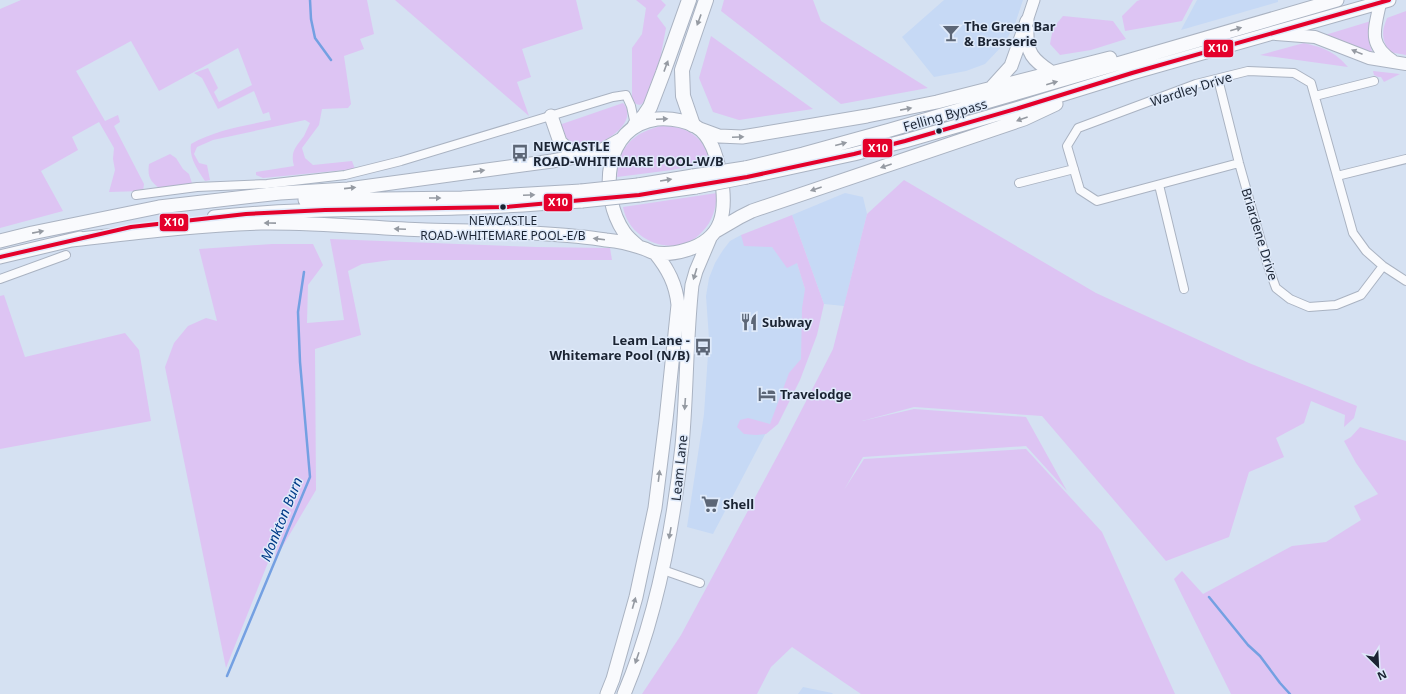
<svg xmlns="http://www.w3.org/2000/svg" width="1406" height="694" font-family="'Noto Sans',sans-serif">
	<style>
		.built { fill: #c6d9f5 }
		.green { fill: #ddc4f3 }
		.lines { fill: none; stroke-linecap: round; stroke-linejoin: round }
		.stream { stroke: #74a0e2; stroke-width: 2.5 }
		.minor-casing { stroke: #aab3c2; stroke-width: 10 }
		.secondary-casing { stroke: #aab3c2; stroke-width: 13 }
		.primary-casing { stroke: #aab3c2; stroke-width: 14 }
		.trunk-casing { stroke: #aab3c2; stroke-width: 15 }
		.motorway-casing { stroke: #aab3c2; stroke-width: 16 }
		.minor { stroke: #f9fafd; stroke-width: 8 }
		.secondary { stroke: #f9fafd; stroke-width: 11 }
		.primary { stroke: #f9fafd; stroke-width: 12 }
		.trunk { stroke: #f9fafd; stroke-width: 13 }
		.motorway { stroke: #f9fafd; stroke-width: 14 }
		.trunk-bridge-casing { stroke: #aab3c2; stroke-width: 15; stroke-linecap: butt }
		.trunk-bridge { stroke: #f9fafd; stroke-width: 13 }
		.bus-1-casing { stroke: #dfeafa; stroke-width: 7 }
		.bus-1 { stroke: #e4002b; stroke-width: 4 }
		.oneway { fill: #959aa2 }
		.bus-dot { fill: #1b2433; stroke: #dfeafa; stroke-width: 1.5 }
		.labels { text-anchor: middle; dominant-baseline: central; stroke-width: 3; stroke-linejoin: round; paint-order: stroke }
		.bus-label { font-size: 12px; fill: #1b2433; stroke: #dfeafa }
		.poi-label { font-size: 13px; font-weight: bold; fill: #1b2433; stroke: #dfeafa; text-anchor: start }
		.street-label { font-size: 13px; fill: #1b2433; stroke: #dfeafa }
		.water-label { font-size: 14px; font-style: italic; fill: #003b88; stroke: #dfeafa }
		.line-badge { stroke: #dfeafa; stroke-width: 1.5 }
		.badge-label { font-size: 11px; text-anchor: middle; font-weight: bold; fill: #fff }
	</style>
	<rect width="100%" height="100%" fill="#d5e1f2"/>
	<path class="built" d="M944 0H1023L1015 24 1004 44 985 64 966 71 934 77 902 37Z
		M1197 0H1278V2L1181 30Z
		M845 193 863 197 867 214 844 306 824 304 792 215Z
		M741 235 772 247 797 263 805 289 801 359 770 425 713 534 687 527 704 414 709 339 706 296 709 278 715 263 723 250 730 241Z
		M803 687 832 693 833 694H798Z"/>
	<path class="green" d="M21 0H367L374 34 360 39 364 49 344 56 351 104 348 108 322 109 319 125 302 148 305 158 313 165 352 161 355 169 263 178 256 175V172L294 166C290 151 296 147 304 136 306 132 308 127 310 123L305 120 213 140 197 147 194 154 199 163 207 165 210 180 205 181C197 169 189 158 191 144 215 130 244 126 271 120L269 112 263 114 254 91 218 109 202 78 194 73 208 68 218 88 214 92 219 102 252 85 238 48 159 91 131 41 76 71 105 121 118 115 120 122 114 126 144 184 143 191 109 192 115 170 113 159 114 148 99 122 72 137 78 150 41 171 63 211 0 228V9Z
		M395 0H576L583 29 522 49 531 77 517 82 529 116Z
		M636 0H661L666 5 657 16 666 28 659 65 646 101 640 105 636 104 632 99V48L642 34 646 8Z
		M724 0H813L821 21 928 88 841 104 721 11Z
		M1140 0H1193L1182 21 1125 31 1122 16 1137 1Z
		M1406 11V55L1389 52C1382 38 1381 33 1387 18Z
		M1063 16 1113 21 1126 39 1091 50 1060 55 1050 44 1053 28Z
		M1371 21 1369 42 1373 55 1325 35Z
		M711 36 813 109 739 120 713 112 699 78Z
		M1304 43C1324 48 1334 51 1348 67L1260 55Z
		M1373 71 1400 74 1384 82 1381 77H1378L1374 75Z
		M623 103C644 126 585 156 572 147 567 144 563 134 559 129L562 124Z
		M662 126C688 126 704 137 710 162L672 170 617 177C618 172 617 166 619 161 625 140 642 130 662 126Z
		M170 154 176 158 183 169 189 174 192 183 162 190C151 182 147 178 149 164Z
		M904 180 1096 293 1249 363 1357 406 1354 418 1344 427 1345 415 1311 401 1304 423 1276 438 1284 457 1249 472 1229 537 1166 561 1042 416 914 407 862 421 914 409 1026 417 1067 491 1026 446 863 457 844 490 864 459 1026 449 1102 532 1175 694H861L792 647 771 667 757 694H642L681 635 786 440 833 349 867 214Z
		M717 193C716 208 713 221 702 232 677 260 629 242 623 207Z
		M792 215 824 304 817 335 800 380 778 424 766 434 756 435 744 434 737 427 740 420 748 418 770 424 789 373 801 359 802 308 805 289 797 263 787 268 772 247 744 246 741 235Z
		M330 239 536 247 610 248 612 260H391L362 264 348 271 361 335 315 349 316 490 274 561 279 535 226 668 165 367 174 343 188 326 206 318 217 321 199 249 272 244H313L323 265 308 285 307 323 344 320 337 276Z
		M4 295 25 357 125 333 139 350 151 421 0 449V296Z
		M1360 427 1406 441V694H1231L1174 579 1182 571 1203 594 1292 546 1326 542 1361 520 1354 506 1378 494 1356 463 1344 441 1351 437Z"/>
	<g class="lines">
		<path class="stream" d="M310 0 311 19 315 38 331 60
			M1209 597 1248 645 1260 656 1280 683 1290 694
			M227 676 310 477 300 362 298 312 304 272"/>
		<g class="minor-casing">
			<path id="minor" d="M1218 79 1239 163 1268 266 1276 288 1290 299 1309 307 1336 305 1361 295 1383 266
				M1315 96 1374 81
				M1239 163 1097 201 1080 190 1067 146 1078 128 1196 84 1248 71 1294 73 1311 83 1353 233 1366 251 1383 266 1406 281
				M1337 176 1406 159
				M1019 183 1074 169
				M1159 185 1184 289
				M136 195 197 187 267 184 345 175 401 161 613 97 626 95 631 106 635 125
				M0 279 66 255
				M663 570 700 583"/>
		</g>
		<g class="secondary-casing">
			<path id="secondary" d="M1027 21 1034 0"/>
		</g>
		<g class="primary-casing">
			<path id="primary" d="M1380 3C1375 29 1367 44 1393 61
				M1276 34 1315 37 1369 58 1406 64"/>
		</g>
		<g class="trunk-casing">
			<path id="trunk" d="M1027 30C1026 53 1033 60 1051 72
				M991 88 1011 66 1027 21
				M551 116 560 142 576 157
				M700 129 719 136 742 137 867 116 937 102 1110 58
				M745 168 803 154 890 130 1337 0
				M747 177 854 154 905 141 1019 108 1132 73 1389 0
				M638 185 693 176
				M639 195 696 187
				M305 200 462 198 581 191
				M214 217C295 208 376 210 457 208 499 207 540 204 582 201
				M716 231 740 217 752 211 1024 119 1056 104
				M72 240C134 233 198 225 261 223 316 222 371 228 426 230 457 231 488 231 518 232 547 234 577 235 606 240 616 241 628 243 639 247 643 248 648 250 652 252 663 255 676 253 686 250 724 239 727 211 721 176 717 159 712 135 695 126 683 120 670 118 657 119 603 126 599 195 624 232 628 238 633 242 638 246
				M0 241 32 233 159 207 280 193 348 189 552 161 597 153 620 140
				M0 257 80 238
				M607 694 613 679 636 597 655 508 666 420 678 305C676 284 668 269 655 253
				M624 694C657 616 673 530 682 446 687 393 686 339 692 285L696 271 710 238"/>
		</g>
		<g class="motorway-casing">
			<path id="motorway" d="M635 125 644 116 650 107 663 73 689 0
				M693 125 683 96 682 70 706 0"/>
		</g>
		<use href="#minor" class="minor"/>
		<use href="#secondary" class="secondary"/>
		<use href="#primary" class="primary"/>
		<use href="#trunk" class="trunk"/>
		<use href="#motorway" class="motorway"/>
		<g class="trunk-bridge-casing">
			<path id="trunk-bridge" d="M693 176 745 168
				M696 187 747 177
				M581 191 638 185
				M582 201 639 195"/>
		</g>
		<use href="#trunk-bridge" class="trunk-bridge"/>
		<g class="bus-1-casing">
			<path id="bus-1" d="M0 257 131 227 246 214 325 210 506 207 639 195 747 177 854 154 905 141 1019 108 1132 73 1389 0"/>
		</g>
		<use href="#bus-1" class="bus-1"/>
	</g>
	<defs><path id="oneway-solid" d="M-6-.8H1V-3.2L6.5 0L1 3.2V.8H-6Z"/></defs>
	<g class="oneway">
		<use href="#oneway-solid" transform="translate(699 20) rotate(110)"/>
		<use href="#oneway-solid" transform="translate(1236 29) rotate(-16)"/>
		<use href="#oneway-solid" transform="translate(1357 52) rotate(-158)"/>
		<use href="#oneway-solid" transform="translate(666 66) rotate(-70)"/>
		<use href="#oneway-solid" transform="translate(1052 83) rotate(-16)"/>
		<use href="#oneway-solid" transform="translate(906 109) rotate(-11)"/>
		<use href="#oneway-solid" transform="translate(662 119) rotate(-3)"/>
		<use href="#oneway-solid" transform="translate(1022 119) rotate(160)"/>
		<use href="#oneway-solid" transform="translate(738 137) rotate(-3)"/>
		<use href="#oneway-solid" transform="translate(841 144) rotate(-15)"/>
		<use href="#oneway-solid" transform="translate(886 166) rotate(161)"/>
		<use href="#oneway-solid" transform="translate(479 171) rotate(-8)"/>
		<use href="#oneway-solid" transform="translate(666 180) rotate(-9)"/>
		<use href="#oneway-solid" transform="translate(350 188) rotate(-6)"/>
		<use href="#oneway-solid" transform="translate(816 189) rotate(161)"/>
		<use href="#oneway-solid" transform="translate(529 195) rotate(-3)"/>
		<use href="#oneway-solid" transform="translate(435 198)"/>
		<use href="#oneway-solid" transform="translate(270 223) rotate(-179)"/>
		<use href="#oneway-solid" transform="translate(400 229) rotate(-177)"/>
		<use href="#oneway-solid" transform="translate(38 232) rotate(-11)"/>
		<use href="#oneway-solid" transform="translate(599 239) rotate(-173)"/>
		<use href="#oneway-solid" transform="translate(695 274) rotate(107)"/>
		<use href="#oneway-solid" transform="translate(685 404) rotate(94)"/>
		<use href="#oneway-solid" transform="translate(659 476) rotate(-83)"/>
		<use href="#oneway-solid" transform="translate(670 533) rotate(100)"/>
		<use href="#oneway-solid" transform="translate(634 603) rotate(-74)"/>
		<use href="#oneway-solid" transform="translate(637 658) rotate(109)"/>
	</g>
	<defs>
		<g id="bar-bare" transform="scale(1.38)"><path d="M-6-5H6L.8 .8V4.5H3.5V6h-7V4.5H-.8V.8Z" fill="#5c6676" stroke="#dfeafa" stroke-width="2.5" paint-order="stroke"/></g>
		<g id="bus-bare" transform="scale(1.38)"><path d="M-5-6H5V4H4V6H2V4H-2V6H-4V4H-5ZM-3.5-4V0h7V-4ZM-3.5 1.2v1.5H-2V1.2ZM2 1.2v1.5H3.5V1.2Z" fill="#5c6676" stroke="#dfeafa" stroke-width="2.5" paint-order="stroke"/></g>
		<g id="restaurant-bare" transform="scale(1.38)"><path d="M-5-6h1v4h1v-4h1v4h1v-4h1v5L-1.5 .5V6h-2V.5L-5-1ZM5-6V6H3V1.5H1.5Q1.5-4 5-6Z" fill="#5c6676" stroke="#dfeafa" stroke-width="2.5" paint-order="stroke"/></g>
		<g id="hotel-bare" transform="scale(1.38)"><path d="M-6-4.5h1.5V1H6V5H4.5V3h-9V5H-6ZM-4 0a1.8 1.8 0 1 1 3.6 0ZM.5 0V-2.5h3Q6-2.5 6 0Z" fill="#5c6676" stroke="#dfeafa" stroke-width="2.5" paint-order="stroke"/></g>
		<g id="supermarket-bare" transform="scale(1.38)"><path d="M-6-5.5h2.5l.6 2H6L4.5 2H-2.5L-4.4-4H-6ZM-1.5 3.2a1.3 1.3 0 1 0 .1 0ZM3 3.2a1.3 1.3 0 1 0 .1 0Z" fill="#5c6676" stroke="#dfeafa" stroke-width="2.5" paint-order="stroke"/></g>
	</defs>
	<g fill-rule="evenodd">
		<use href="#bar-bare" x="951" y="33"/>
		<use href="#bus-bare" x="520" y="153"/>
		<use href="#restaurant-bare" x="749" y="322"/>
		<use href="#bus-bare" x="703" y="347"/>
		<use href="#hotel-bare" x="767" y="394"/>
		<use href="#supermarket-bare" x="710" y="504"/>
	</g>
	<g class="bus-dot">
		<circle cx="939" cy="131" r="3.5"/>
		<circle cx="503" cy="207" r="3.5"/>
	</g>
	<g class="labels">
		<g class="bus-label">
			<text x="503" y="220">NEWCASTLE<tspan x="503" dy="15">ROAD-WHITEMARE POOL-E/B</tspan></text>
		</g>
		<g class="poi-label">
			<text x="964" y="26">The Green Bar<tspan x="964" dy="15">&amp; Brasserie</tspan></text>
			<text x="533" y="146">NEWCASTLE<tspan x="533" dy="15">ROAD-WHITEMARE POOL-W/B</tspan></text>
			<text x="762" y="322">Subway</text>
			<text x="690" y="340" text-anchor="end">Leam Lane -<tspan x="690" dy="15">Whitemare Pool (N/B)</tspan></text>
			<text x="780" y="394">Travelodge</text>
			<text x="723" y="504">Shell</text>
		</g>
		<g class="street-label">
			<text transform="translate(1191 89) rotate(-18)">Wardley Drive</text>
			<text transform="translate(945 115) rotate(-16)">Felling Bypass</text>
			<text transform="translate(1260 234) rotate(73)">Briardene Drive</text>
			<text transform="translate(679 468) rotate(-84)">Leam Lane</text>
		</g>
		<g class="water-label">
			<text transform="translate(281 519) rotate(-68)">Monkton Burn</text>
		</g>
	</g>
	<g class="line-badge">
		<rect x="1203" y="39" width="31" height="19" rx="4" fill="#e4002b"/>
		<rect x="862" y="138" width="31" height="20" rx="4" fill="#e4002b"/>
		<rect x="543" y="193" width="30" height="19" rx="4" fill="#e4002b"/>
		<rect x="159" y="213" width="30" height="19" rx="4" fill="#e4002b"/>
	</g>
	<g class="badge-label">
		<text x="1218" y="52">X10</text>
		<text x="878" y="152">X10</text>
		<text x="558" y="206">X10</text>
		<text x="174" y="226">X10</text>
	</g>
	<g transform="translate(1378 666) rotate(156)" stroke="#dfeafa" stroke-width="3" paint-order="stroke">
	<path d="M0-3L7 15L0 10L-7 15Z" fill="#1b2433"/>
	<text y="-6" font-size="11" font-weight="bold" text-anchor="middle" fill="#1b2433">N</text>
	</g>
</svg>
